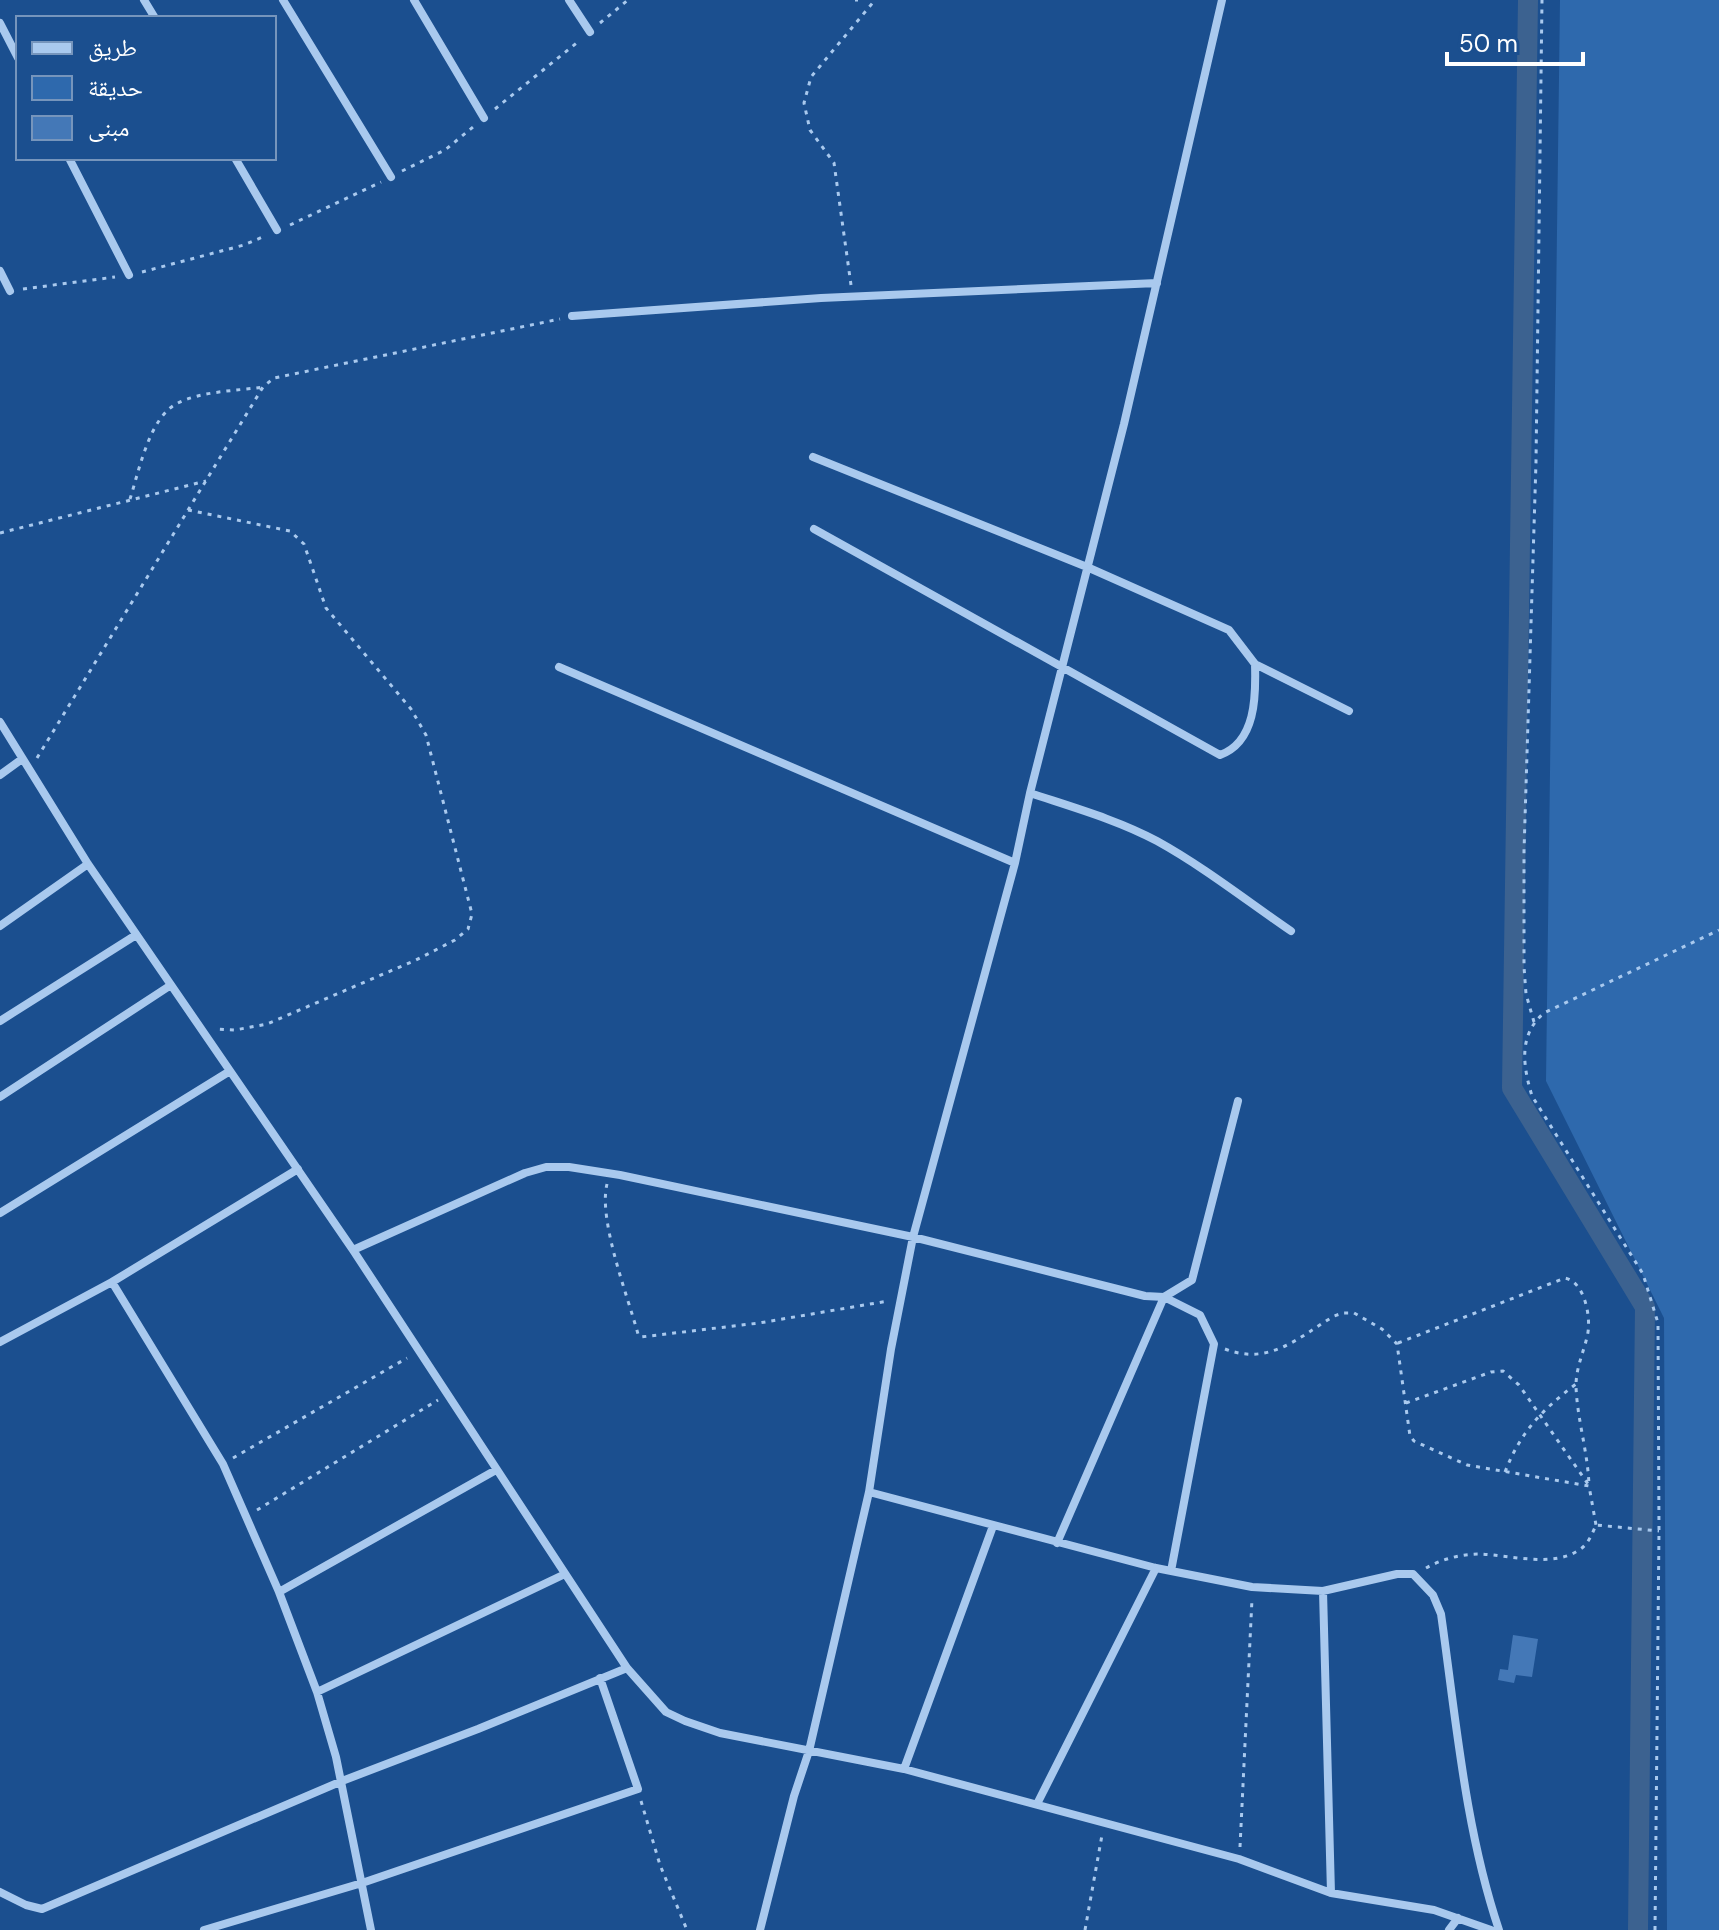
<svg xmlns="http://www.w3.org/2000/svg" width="1719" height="1930" font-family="'DM Sans','Noto Naskh Arabic',sans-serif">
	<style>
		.green { fill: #2e69ad }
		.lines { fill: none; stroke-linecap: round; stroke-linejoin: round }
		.canal { stroke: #3c6290; stroke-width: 20 }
		.building { fill: #4478b7 }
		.path { stroke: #a9c9ee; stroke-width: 3; stroke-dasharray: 4 6; stroke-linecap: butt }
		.street { stroke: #a9c9ee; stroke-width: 8 }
	</style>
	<rect width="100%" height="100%" fill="#1b4f8f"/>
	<path class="green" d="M1560 0H1719V1930H1667L1664 1318 1546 1081Z"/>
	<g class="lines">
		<path class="canal" d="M1528 0 1512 1088 1645 1307 1638 1930"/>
	</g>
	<path class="building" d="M1513 1635 1538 1639 1532 1677 1516 1675 1514 1683 1498 1680 1500 1669 1508 1670Z"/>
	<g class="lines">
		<path class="path" d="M855 0H858
			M600 23 628 0
			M495 109 579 41
			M402 171 445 150 473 127
			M290 225 381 182
			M142 272 244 245 265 236
			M851 285 834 163 810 130 804 103 811 77 875 0
			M23 289 115 277
			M130 499C139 471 149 419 176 404 200 391 236 391 263 387
			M188 510 290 531 304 544 326 608 411 709 426 735 472 914 468 929 455 940 416 960 267 1024 235 1030 217 1029
			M0 533 206 481
			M37 758 263 387 274 378 560 319
			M1534 1022 1526 994 1524 967V851L1536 462 1542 0
			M607 1184C598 1220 628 1297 638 1334L641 1337 759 1323 888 1301
			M1398 1343 1565 1278C1585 1282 1592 1319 1587 1337 1583 1354 1576 1368 1576 1386 1577 1419 1588 1452 1589 1486
			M1225 1349C1269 1366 1298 1338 1334 1316L1343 1313H1354L1382 1329 1397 1344 1410 1436 1414 1441 1467 1465 1589 1486 1596 1525
			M1406 1403 1491 1372 1503 1371 1519 1385 1588 1484
			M233 1458 407 1358
			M1505 1472C1521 1431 1542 1410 1576 1384
			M257 1510 438 1400
			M1426 1568C1442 1559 1461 1554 1480 1554 1510 1555 1553 1568 1579 1550 1588 1545 1592 1534 1596 1525L1659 1531
			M641 1801 660 1865 687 1930
			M1240 1847 1252 1599
			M1085 1930 1102 1835
			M1655 1930 1659 1531 1658 1323 1643 1274 1532 1096C1523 1066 1518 1035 1544 1013L1719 930"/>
		<path class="street" d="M144 0 155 18
			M283 0 391 177
			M414 0 484 118
			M569 0 590 32
			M0 23 18 58
			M69 158 129 275
			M235 158 277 230
			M0 271 10 291
			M572 316 821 298 1157 283
			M813 457 1087 567 1229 630 1255 664 1349 711
			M814 529 1220 755C1256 742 1256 696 1255 664
			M559 667 1015 863
			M0 722 88 864 353 1250 627 1668 666 1712 685 1721 720 1733 904 1769 1239 1859 1331 1893 1434 1910 1491 1930
			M0 775 22 759
			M1030 793C1072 807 1118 820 1157 841 1204 867 1247 901 1291 931
			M0 926 88 864
			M0 1021 136 935
			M0 1097 171 985
			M0 1213 230 1071
			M353 1250 525 1173 546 1167H569L620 1175 913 1237 1145 1296 1164 1297 1192 1280 1238 1101
			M112 1282 223 1464 279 1592 317 1692 336 1757 371 1930
			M0 1342 112 1282 298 1169
			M869 1492 1156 1568 1252 1587 1323 1591 1397 1574H1413L1433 1595 1441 1614C1456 1719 1465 1829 1499 1930
			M1057 1543 1164 1297 1200 1315 1214 1344 1171 1571
			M1323 1591 1331 1893
			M279 1592 496 1470
			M317 1692 565 1574
			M904 1769 993 1526
			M1037 1804 1156 1568
			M0 1892 26 1905 42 1909 342 1781 478 1729 627 1668
			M204 1930 362 1883 638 1789 600 1678
			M760 1930 794 1796 809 1751 869 1492 891 1349 913 1237 1015 863 1030 793 1124 424 1222 0
			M1449 1930 1458 1918"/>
	</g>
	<rect x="16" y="16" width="260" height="144" fill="#1b4f8f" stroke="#7695bc" stroke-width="2"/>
	<rect x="32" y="42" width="40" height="12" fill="#a9c9ee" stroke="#7695bc" stroke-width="2"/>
	<text x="88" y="56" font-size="24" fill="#ffffff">طريق</text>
	<rect x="32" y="76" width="40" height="24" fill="#2e69ad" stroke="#7695bc" stroke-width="2"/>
	<text x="88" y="96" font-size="24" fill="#ffffff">حديقة</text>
	<rect x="32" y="116" width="40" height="24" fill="#4478b7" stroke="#7695bc" stroke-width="2"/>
	<text x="88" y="136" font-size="24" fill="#ffffff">مبنى</text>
	<path d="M1447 52v12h136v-12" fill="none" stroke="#ffffff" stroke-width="4"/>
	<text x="1459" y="52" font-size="24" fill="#ffffff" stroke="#1b4f8f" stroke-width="6" paint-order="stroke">50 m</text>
</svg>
